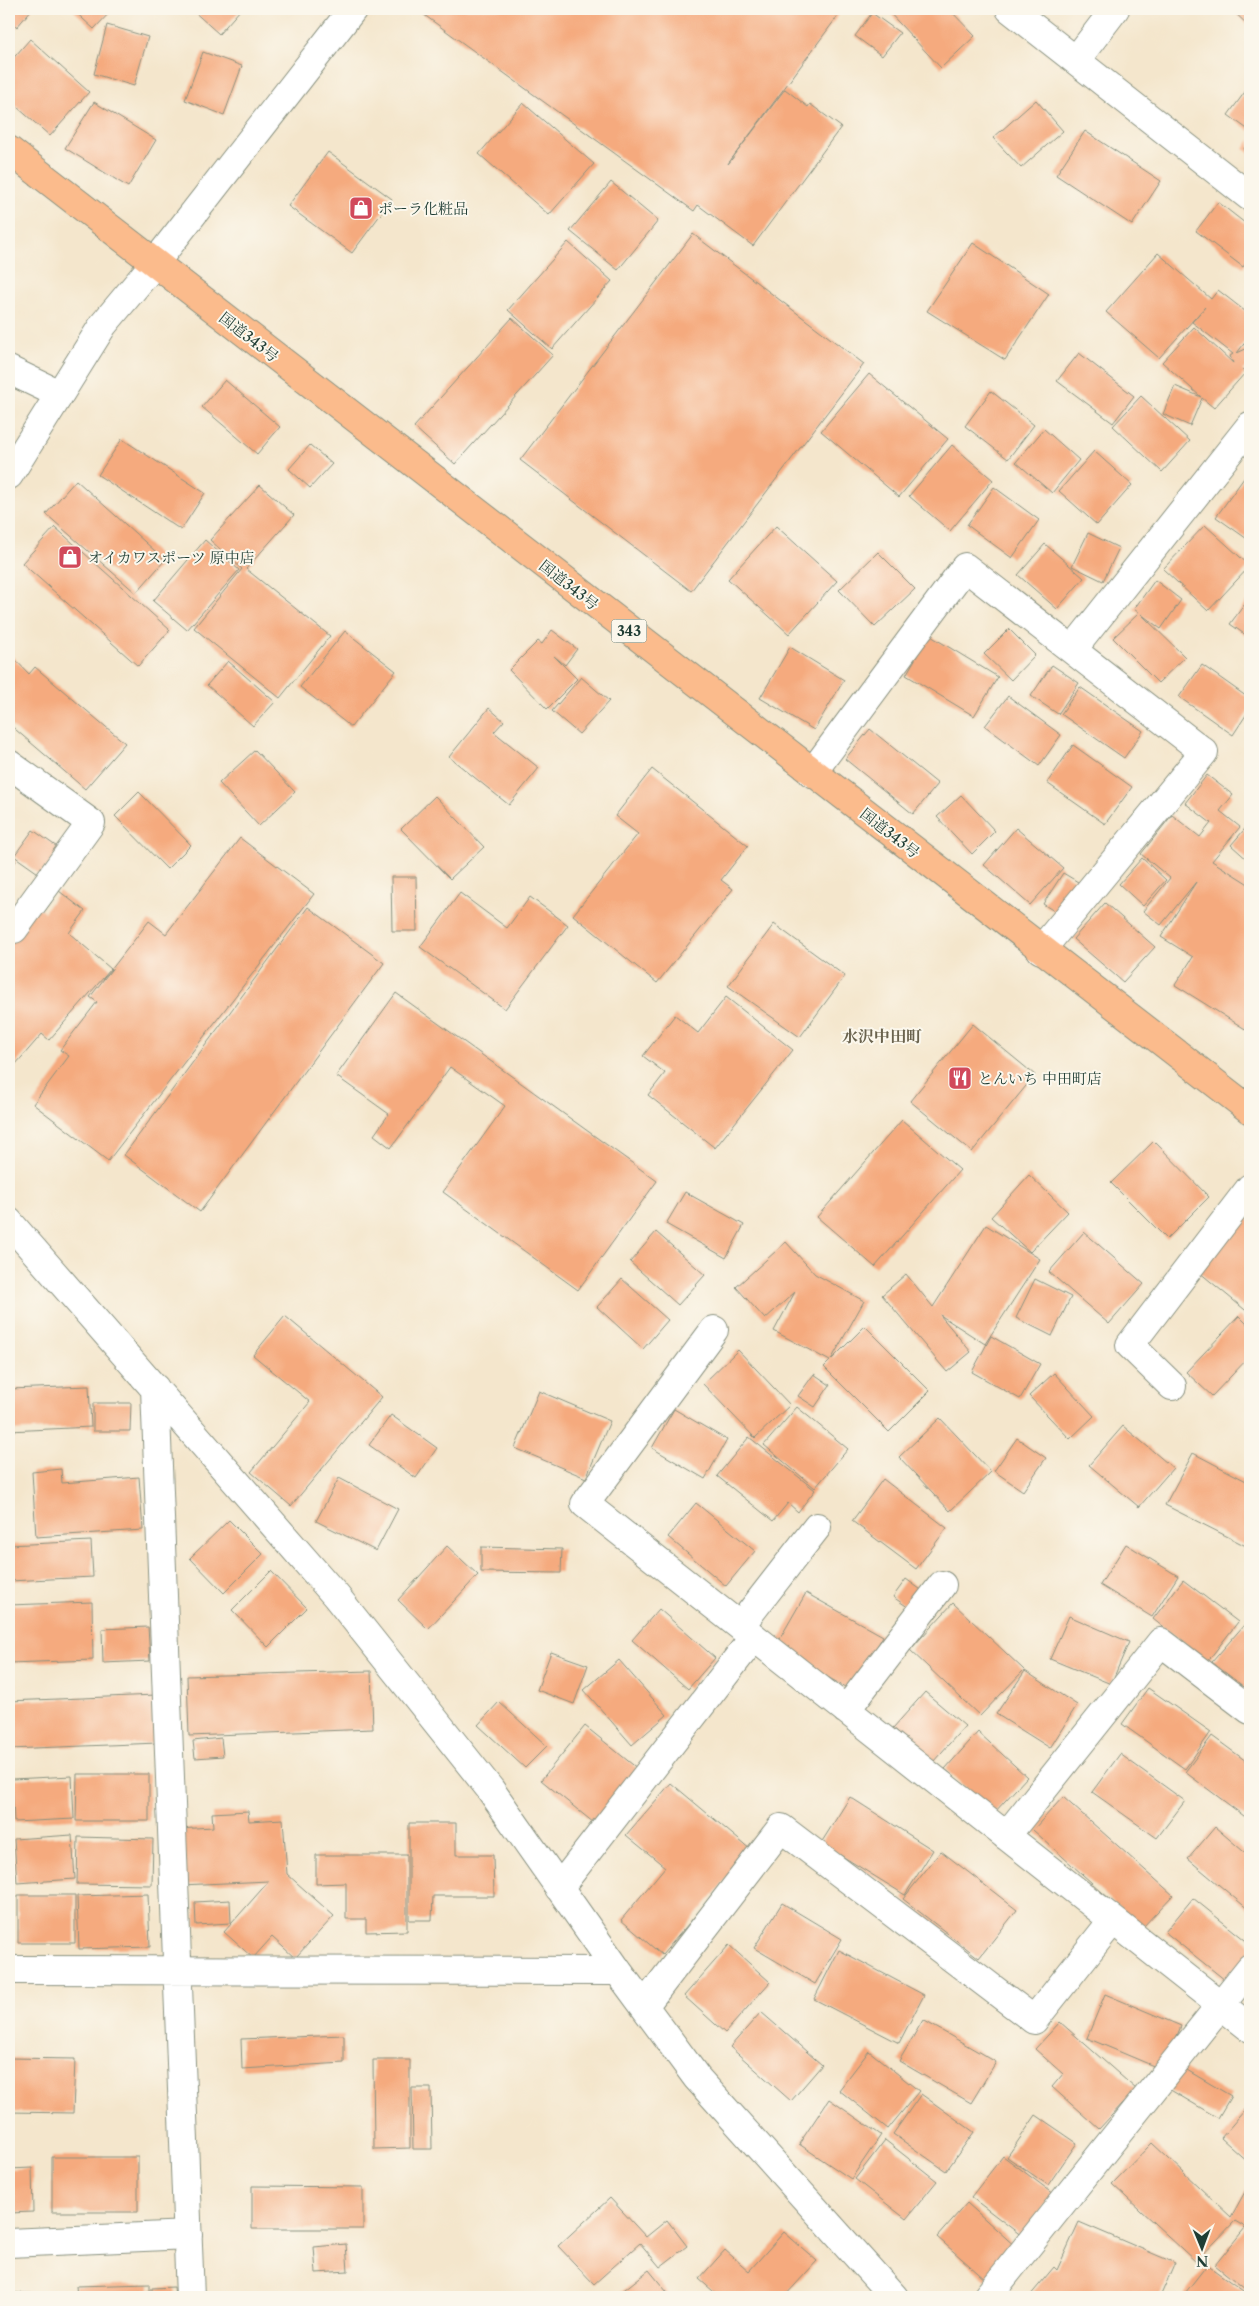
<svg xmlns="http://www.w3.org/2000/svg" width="1259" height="2306" font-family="'Libre Caslon Text','Noto Serif JP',serif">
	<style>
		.building { fill: #f5aa7e }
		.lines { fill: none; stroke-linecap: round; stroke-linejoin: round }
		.minor-casing { stroke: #8a9280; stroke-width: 30 }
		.highway-casing { stroke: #8a9280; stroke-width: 30 }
		.minor { stroke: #fff; stroke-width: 28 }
		.highway { stroke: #fbbb8c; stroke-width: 28 }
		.labels { text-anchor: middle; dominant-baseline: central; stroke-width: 4; stroke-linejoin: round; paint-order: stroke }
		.shield { fill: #fbf7ec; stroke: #61756b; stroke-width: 1 }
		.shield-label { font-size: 14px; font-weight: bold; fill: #1f3d34 }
		.poi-label { font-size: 15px; fill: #1f3d34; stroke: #fbf7ec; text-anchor: start }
		.street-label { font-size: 15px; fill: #1f3d34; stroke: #fbf7ec }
		.neighbourhood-label { font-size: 16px; font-weight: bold; fill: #6a634e; stroke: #fbf7ec }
	</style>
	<rect width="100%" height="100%" fill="#fbf7ec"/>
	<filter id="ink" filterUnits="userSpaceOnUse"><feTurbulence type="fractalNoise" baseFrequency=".02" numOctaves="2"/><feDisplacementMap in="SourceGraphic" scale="10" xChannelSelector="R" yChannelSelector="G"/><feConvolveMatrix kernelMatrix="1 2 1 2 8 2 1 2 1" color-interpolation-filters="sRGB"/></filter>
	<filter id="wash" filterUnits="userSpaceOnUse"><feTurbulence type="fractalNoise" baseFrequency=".0096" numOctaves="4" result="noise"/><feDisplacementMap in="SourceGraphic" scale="20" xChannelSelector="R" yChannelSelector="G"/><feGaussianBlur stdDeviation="1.12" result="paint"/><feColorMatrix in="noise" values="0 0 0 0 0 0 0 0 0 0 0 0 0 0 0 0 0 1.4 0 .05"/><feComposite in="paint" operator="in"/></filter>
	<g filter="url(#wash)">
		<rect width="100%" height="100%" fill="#f4e6cc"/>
		<g id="blocks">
			<path class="building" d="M9 9H32L17 27 9 20Z
				M72 9H113L94 29Z
				M191 9H241L219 34Z
				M416 9H843L728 164 785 89 808 107 810 104 841 127 753 246 698 205 694 211Z
				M886 9H949L975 36 941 68Z
				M1231 9H1250V27Z
				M872 13 900 33 882 56 855 36Z
				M107 25 148 37 134 86 94 74Z
				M30 39 89 92 50 136 9 100V63Z
				M203 52 242 66 224 115 185 100Z
				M1250 85V131L1228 115Z
				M1036 100 1063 131 1021 168 993 138Z
				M94 102 156 140 128 187 65 148Z
				M523 103 594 164 549 215 479 154Z
				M1085 131 1161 181 1132 225 1056 175Z
				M1250 140V154L1244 149Z
				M328 152 392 199 352 253 288 206Z
				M611 182 658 221 618 270 570 231Z
				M1218 202 1250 227V258L1243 267 1196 231Z
				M693 234 864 364 691 591 520 460Z
				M568 242 612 281 552 349 508 310Z
				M973 243 1049 294 1005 360 927 311Z
				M1158 253 1211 299 1218 290 1250 315V336L1237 353 1250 347V367L1242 370 1245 373 1214 408 1202 398 1190 426 1163 414 1175 386 1201 397 1162 362 1194 327 1233 363 1230 356 1233 354 1192 322 1205 307 1159 358 1106 312Z
				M512 318 553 355 455 464 414 427Z
				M1079 353 1134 396 1113 423 1057 381Z
				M869 374 948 439 899 497 821 431Z
				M225 380 280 427 257 454 202 407Z
				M991 391 1034 425 1008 459 965 426Z
				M1141 396 1190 441 1162 472 1113 426Z
				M1044 429 1079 460 1052 493 1016 462Z
				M122 439 205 493 181 530 98 475Z
				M310 445 332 464 310 488 289 469Z
				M952 445 993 480 950 531 909 496Z
				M1094 451 1132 485 1097 525 1059 491Z
				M1244 478 1250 483V541L1216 517Z
				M76 480 165 560 136 593 46 514Z
				M260 485 294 515 246 569 330 636 280 698 194 628 242 569 210 540Z
				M994 487 1039 520 1012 558 967 525Z
				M1205 525 1250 566 1208 611 1163 569Z
				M776 526 837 581 789 634 728 579Z
				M55 527 170 630 138 666 22 563Z
				M1088 533 1119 548 1103 581 1072 566Z
				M205 540 239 570 187 630 153 601Z
				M1045 544 1084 578 1057 609 1018 575Z
				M878 552 915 589 875 627 839 590Z
				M1155 580 1181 600 1161 629 1141 614 1185 657 1158 683 1113 638 1139 613 1134 609Z
				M1250 597V638L1230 624Z
				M1009 629 1035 655 1011 680 984 654Z
				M552 630 577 649 565 665 554 656 577 679 547 709 509 670 538 641 542 644Z
				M345 631 396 671 351 727 300 687Z
				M929 635 998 677 974 716 906 675Z
				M790 647 844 680 814 730 760 698Z
				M9 653 29 674 35 667 125 743 85 789 9 724V697L14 691 9 696Z
				M228 661 275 702 253 726 207 685Z
				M1052 665 1079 683 1058 714 1031 696Z
				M1202 665 1250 699V709L1233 735 1179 697Z
				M581 677 609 701 579 734 552 711Z
				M1080 687 1143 731 1124 758 1061 714Z
				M1008 696 1061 735 1039 766 985 726Z
				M489 708 504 721 494 732 539 768 509 805 449 757Z
				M870 729 938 784 913 814 845 759Z
				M1073 745 1132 787 1105 824 1047 783Z
				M255 750 295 792 259 826 219 783Z
				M652 769 748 846 721 880 733 889 657 983 573 915 638 834 615 816Z
				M1207 775 1233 795 1220 811 1240 827 1212 861 1250 885V1032L1175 985 1193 957 1161 937 1196 882 1161 925 1143 911 1170 878 1141 854 1172 815 1200 837 1211 823 1185 803Z
				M139 792 191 845 167 869 115 816Z
				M961 795 995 831 972 854 937 817Z
				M435 796 484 847 450 879 401 829Z
				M1250 823V862L1231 845Z
				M1016 828 1063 868 1030 905 984 865Z
				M33 830 60 849 41 875 14 856Z
				M240 838 314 894 108 1161 33 1104 69 1056 60 1050 97 1002 90 997 149 921 166 934Z
				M9 855 16 861 9 870Z
				M1142 858 1166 880 1143 906 1119 884Z
				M1063 873 1088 888 1068 920 1043 904Z
				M391 877H416L417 931H392Z
				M59 891 85 911 69 933 111 969 49 1040 42 1034 15 1065 9 1059V932L34 903 44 912Z
				M460 893 507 928 530 897 568 925 505 1009 420 947Z
				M1105 903 1155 947 1123 982 1073 939Z
				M308 907 384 963 200 1212 124 1155Z
				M774 924 845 976 800 1037 728 986Z
				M396 993 657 1181 578 1290 443 1192 505 1106 450 1067 391 1148 374 1135 389 1114 336 1076Z
				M726 997 793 1050 715 1148 648 1095 665 1073 643 1056 675 1015 698 1033Z
				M973 1024 1035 1075 972 1152 910 1101Z
				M902 1120 960 1170 875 1267 817 1217Z
				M1154 1141 1209 1197 1167 1239 1111 1183Z
				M1029 1175 1068 1212 1030 1252 991 1217Z
				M685 1192 744 1225 726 1258 666 1224Z
				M1245 1217 1250 1221V1314L1199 1272Z
				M986 1225 1040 1259 985 1344 940 1315 971 1352 947 1372 882 1295 906 1274 933 1307Z
				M656 1232 705 1275 678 1305 630 1262Z
				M1084 1232 1144 1284 1109 1324 1049 1272Z
				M786 1242 815 1274 864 1301 831 1360 865 1326 930 1391 889 1432 824 1367 830 1361 774 1331 795 1292 765 1319 736 1287Z
				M622 1279 668 1320 643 1349 597 1307Z
				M1035 1279 1071 1297 1052 1336 1016 1318Z
				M285 1316 382 1397 291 1506 251 1472 310 1402 253 1355Z
				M1239 1316 1250 1327V1356L1212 1396 1186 1372Z
				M991 1336 1040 1364 1020 1399 972 1372Z
				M738 1350 790 1405 755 1438 703 1384Z
				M1054 1373 1094 1416 1070 1439 1029 1396Z
				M814 1374 830 1385 815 1407 798 1396Z
				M89 1386 91 1427 9 1431V1389Z
				M539 1391 610 1421 586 1478 515 1448Z
				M93 1403H131L130 1431H93Z
				M797 1407 848 1449 815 1488 764 1445Z
				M674 1409 727 1440 705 1479 652 1448Z
				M391 1415 437 1448 416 1478 369 1445Z
				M940 1418 991 1472 950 1511 899 1457Z
				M1123 1426 1173 1468 1139 1507 1089 1465Z
				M749 1437 815 1490 798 1512 788 1503 773 1521 717 1476Z
				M1017 1438 1046 1458 1023 1491 994 1471Z
				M1193 1453 1250 1483V1544L1248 1543 1246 1546 1165 1505Z
				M61 1469 62 1483 139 1477 143 1530 36 1537 32 1472Z
				M339 1478 398 1509 376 1551 316 1521Z
				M883 1479 947 1528 916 1569 852 1521Z
				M696 1503 755 1551 726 1586 668 1537Z
				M229 1520 263 1554 224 1593 190 1558Z
				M91 1541 93 1577 9 1581V1545Z
				M1126 1544 1178 1576 1152 1617 1100 1585Z
				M447 1546 478 1575 428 1629 398 1600Z
				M481 1547 562 1549 561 1573 481 1572Z
				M271 1571 307 1608 268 1647 232 1610Z
				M906 1579 931 1597 918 1614 893 1597Z
				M1183 1580 1238 1622 1207 1662 1153 1619Z
				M806 1593 883 1636 852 1691 775 1647Z
				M92 1602 93 1660 9 1663V1605Z
				M953 1603 1024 1670 980 1716 910 1650Z
				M659 1609 715 1658 688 1689 632 1640Z
				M1069 1616 1129 1642 1111 1684 1050 1659Z
				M1244 1625 1250 1630V1694L1212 1662Z
				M148 1627 150 1661 103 1663 102 1629Z
				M551 1652 588 1665 574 1704 537 1690Z
				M619 1660 667 1715 632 1745 584 1690Z
				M371 1671 373 1729 189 1736 187 1676Z
				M1025 1671 1077 1705 1050 1748 996 1714Z
				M1148 1688 1211 1732 1185 1769 1122 1724Z
				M925 1692 965 1726 933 1762 893 1728Z
				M156 1695 158 1743 9 1749V1701Z
				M499 1702 547 1746 525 1768 478 1725Z
				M585 1726 638 1769 594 1823 541 1780Z
				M978 1732 1027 1777 994 1813 945 1769Z
				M1212 1736 1250 1764V1817L1248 1819 1185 1772Z
				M221 1738 223 1756 195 1758 193 1741Z
				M1120 1754 1185 1801 1157 1838 1092 1792Z
				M77 1774H149V1821H76Z
				M72 1776 74 1819 14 1822 12 1779Z
				M671 1783 751 1850 662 1955 621 1920 665 1867 626 1835Z
				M850 1797 933 1850 905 1895 821 1843Z
				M1063 1797 1173 1895 1142 1928 1033 1830Z
				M248 1811 249 1821 283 1819 287 1874 334 1916 295 1958 272 1937 253 1958 224 1932 269 1881 181 1885 178 1829 213 1827 212 1813Z
				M409 1823H456V1855H493L494 1896H433L432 1920H409Z
				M1215 1827 1250 1857 1249 1910 1188 1859Z
				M72 1835 75 1879 17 1883 14 1839Z
				M78 1837 153 1839 152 1885 77 1884Z
				M941 1851 1017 1910 979 1958 903 1899Z
				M316 1855H407V1931L366 1932V1919H346V1883L316 1884Z
				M148 1894 150 1947 79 1949 77 1896Z
				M18 1895H75V1943H18Z
				M1193 1898 1250 1944V1958L1230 1984 1165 1932Z
				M230 1900 231 1923 196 1925 195 1902Z
				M782 1903 842 1939 815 1984 754 1948Z
				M729 1945 770 1982 725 2033 684 1996Z
				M839 1950 924 1995 899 2043 814 1999Z
				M1105 1994 1181 2026 1163 2070 1087 2038Z
				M761 2012 822 2065 791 2101 730 2047Z
				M923 2020 996 2062 971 2103 899 2061Z
				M1060 2022 1136 2089 1099 2129 1052 2087 1063 2074 1035 2049Z
				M344 2035V2063L242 2069 241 2039Z
				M869 2051 919 2091 888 2129 839 2090Z
				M9 2058 75 2059 73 2113 9 2112Z
				M373 2060H410V2148L374 2149Z
				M1175 2063 1231 2096 1218 2118 1162 2085Z
				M412 2088H431L432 2149H413Z
				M921 2094 974 2132 946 2171 893 2134Z
				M829 2099 881 2135 851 2179 799 2144Z
				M1250 2104V2164L1221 2138Z
				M1036 2115 1077 2143 1048 2185 1007 2157Z
				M885 2140 937 2181 906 2219 855 2179Z
				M1152 2143 1231 2217 1246 2190 1250 2192V2230L1235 2221 1196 2262 1112 2184Z
				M1003 2156 1054 2194 1022 2236 971 2197Z
				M52 2157H138V2212H52Z
				M32 2168 33 2212 9 2213V2169Z
				M252 2186 363 2187V2229H252Z
				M610 2198 646 2237 667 2220 687 2246 660 2267 640 2243 594 2284 558 2246Z
				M967 2203 1016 2247 986 2280 937 2237Z
				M1079 2222 1175 2263 1160 2297H1096L1086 2293 1091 2297H1029L1054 2267 1057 2270Z
				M1245 2228 1250 2232V2293L1215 2265Z
				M784 2232 817 2261 784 2297H720L699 2279 725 2250 749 2271Z
				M346 2244 348 2271 316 2273 314 2247Z
				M1207 2265 1250 2296V2297H1182Z
				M649 2270 671 2297H615Z
				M150 2284V2297H77L76 2286Z
				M174 2287 175 2297H152V2288Z
				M9 2293 65 2294V2297H9Z"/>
		</g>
	</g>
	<g filter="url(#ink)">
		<use href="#blocks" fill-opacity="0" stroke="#8a9280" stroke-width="1"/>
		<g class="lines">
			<g class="minor-casing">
				<path id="minor" d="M1010 9 1250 197
					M1076 60 1115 9
					M9 370 59 394
					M9 475 103 325 154 264 353 9
					M1073 649 1250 426
					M9 764 91 823 14 929 9 925
					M812 773 965 567 1204 752 1041 950
					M9 1222 336 1596 490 1789 618 1971 697 2078 894 2297
					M714 1330 585 1504 1250 2028
					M1172 1386 1130 1345 1250 1188
					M155 1388 190 2297
					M740 1626 817 1527
					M846 1710 942 1585
					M1006 1836 1161 1642 1250 1710
					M559 1888 754 1637
					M9 1970 618 1971
					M644 2006 781 1828 1034 2020 1113 1920
					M9 2243 188 2235
					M987 2297 1250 1968"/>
			</g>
			<g class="highway-casing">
				<path id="highway" d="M9 150 1250 1110"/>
			</g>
			<use href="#minor" class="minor"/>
			<use href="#highway" class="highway"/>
		</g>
	</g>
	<defs>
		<g id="shop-square" transform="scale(1.25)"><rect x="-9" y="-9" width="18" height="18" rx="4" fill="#d1495b" stroke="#fbf7ec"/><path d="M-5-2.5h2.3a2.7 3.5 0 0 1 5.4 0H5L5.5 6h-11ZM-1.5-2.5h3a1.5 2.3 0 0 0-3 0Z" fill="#fff"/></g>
		<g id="restaurant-square" transform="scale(1.25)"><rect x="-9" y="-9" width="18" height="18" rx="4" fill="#d1495b" stroke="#fbf7ec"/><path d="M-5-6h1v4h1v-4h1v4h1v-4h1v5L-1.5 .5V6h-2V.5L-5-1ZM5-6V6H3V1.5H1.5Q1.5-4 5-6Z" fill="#fff"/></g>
	</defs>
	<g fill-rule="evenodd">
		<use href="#shop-square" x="361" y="208"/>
		<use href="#shop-square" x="70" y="557"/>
		<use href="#restaurant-square" x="960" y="1078"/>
	</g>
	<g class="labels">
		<rect class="shield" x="611.5" y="619.5" width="35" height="23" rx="4"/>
		<g class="shield-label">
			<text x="629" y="631">343</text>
		</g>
		<g class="poi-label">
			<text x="378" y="208">ポーラ化粧品</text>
			<text x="88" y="557">オイカワスポーツ 原中店</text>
			<text x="978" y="1078">とんいち 中田町店</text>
		</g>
		<g class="street-label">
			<text transform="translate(249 337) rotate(38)">国道343号</text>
			<text transform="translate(569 585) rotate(38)">国道343号</text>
			<text transform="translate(890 833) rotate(38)">国道343号</text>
		</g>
		<g class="neighbourhood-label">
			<text x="882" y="1036">水沢中田町</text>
		</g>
	</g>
	<rect width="1259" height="2306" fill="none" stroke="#fbf7ec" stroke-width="30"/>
	<g transform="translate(1202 2248) rotate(179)" stroke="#fbf7ec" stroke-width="4" paint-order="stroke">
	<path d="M0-4L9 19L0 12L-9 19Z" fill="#1f3d34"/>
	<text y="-8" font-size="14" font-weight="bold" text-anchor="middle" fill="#1f3d34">N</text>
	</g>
</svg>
